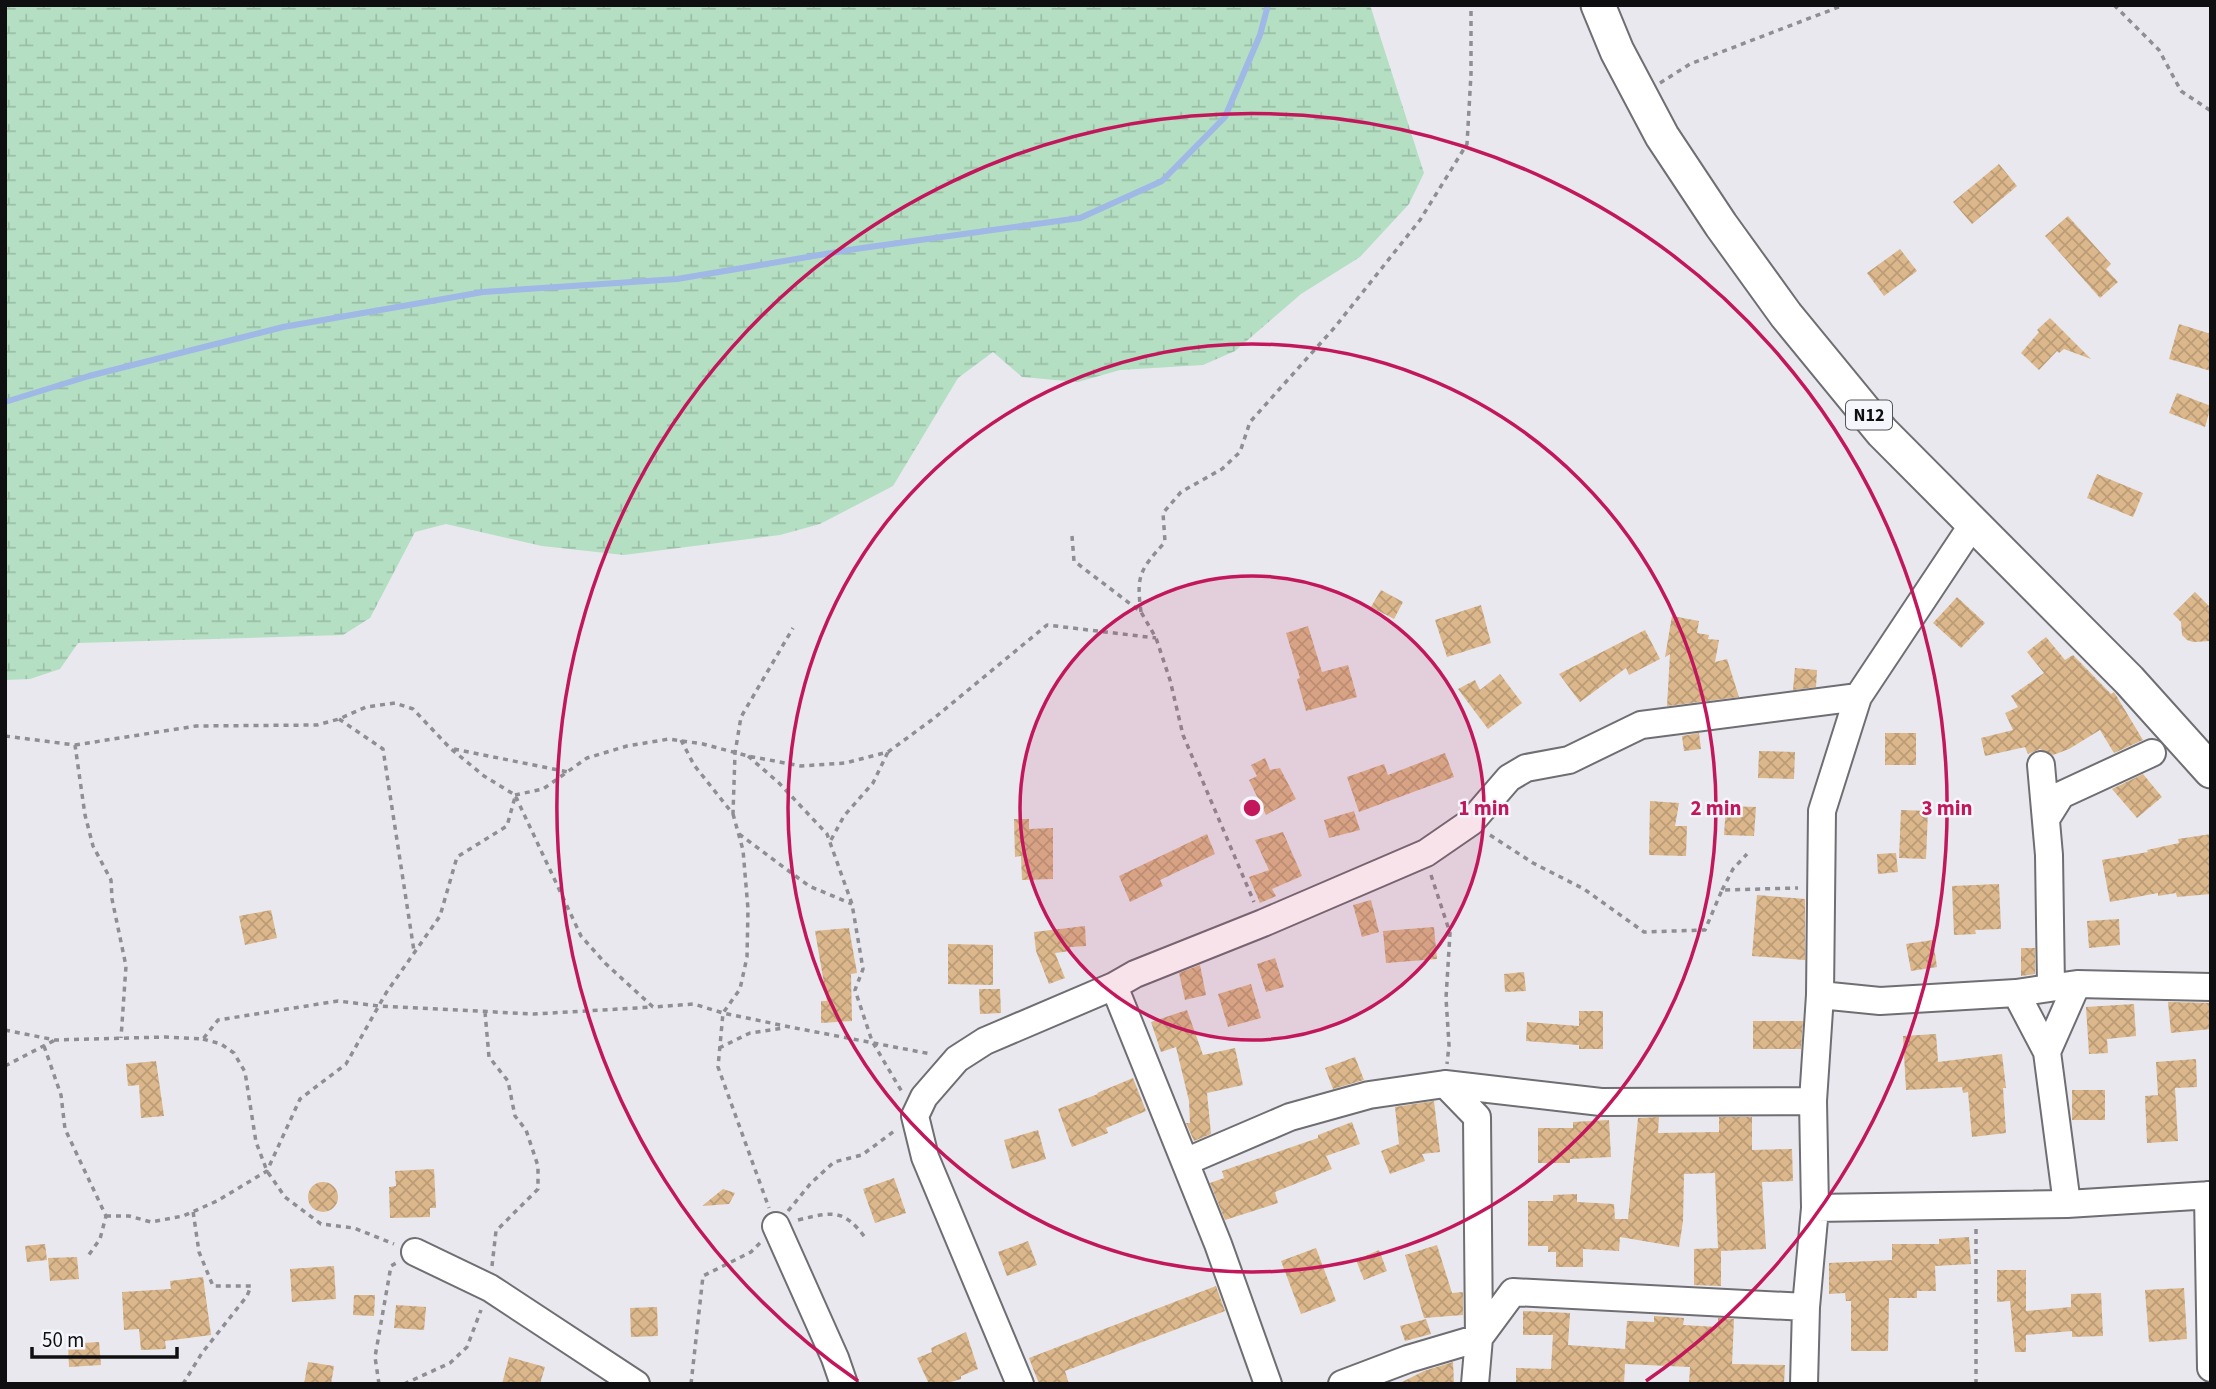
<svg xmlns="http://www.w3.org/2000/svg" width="2216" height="1389" font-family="'Source Sans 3',sans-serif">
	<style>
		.wetland { fill: url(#wetland-marsh) }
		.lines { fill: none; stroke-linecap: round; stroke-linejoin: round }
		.stream { stroke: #9fb8e6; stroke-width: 6 }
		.building { fill: url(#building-cross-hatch) }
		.minor-casing { stroke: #6e6e73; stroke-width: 30 }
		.major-casing { stroke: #6e6e73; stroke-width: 37 }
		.path { stroke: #8e8e93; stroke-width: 3.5; stroke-dasharray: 5 5; stroke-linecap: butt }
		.minor { stroke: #fff; stroke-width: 26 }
		.major { stroke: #fff; stroke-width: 33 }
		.ring { fill: none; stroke: #c2185b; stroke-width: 3.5 }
		.labels { text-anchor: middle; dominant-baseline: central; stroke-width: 5; stroke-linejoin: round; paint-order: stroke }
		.shield { fill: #f5f6fb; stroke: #545457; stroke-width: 2 }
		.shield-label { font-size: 18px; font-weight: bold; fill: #0f0f11 }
		.centre { fill: #c2185b; stroke: #f5f6fb; stroke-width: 3.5 }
		.ring-label { font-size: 21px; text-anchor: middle; font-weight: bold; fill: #c2185b; stroke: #f5f6fb; stroke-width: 5; stroke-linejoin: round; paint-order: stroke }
	</style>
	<defs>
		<pattern id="wetland-marsh" width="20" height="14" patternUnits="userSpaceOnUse" patternTransform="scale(1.75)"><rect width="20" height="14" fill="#b4dfc3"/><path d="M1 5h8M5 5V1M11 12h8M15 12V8" fill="none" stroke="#9abea6"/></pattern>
		<pattern id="building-cross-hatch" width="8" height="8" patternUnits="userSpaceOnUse" patternTransform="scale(1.75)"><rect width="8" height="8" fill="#dbb78b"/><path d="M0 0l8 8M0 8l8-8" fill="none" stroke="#bb9c77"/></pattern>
	</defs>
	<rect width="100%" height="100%" fill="#e8e8ee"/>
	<path class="wetland" d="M5 5H1370L1424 173 1409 204 1360 257 1301 294 1235 351 1203 365 1120 370 1078 382 1022 377 993 352 958 378 893 486 820 524 780 535 624 555 542 546 446 524 415 532 370 618 343 635 78 643 60 669 30 679 5 680Z"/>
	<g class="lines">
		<path class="stream" d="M5 402 89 376 283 327 483 292 677 279 855 249 1080 218 1162 181 1225 117 1260 35 1268 5"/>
	</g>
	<path class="building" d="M1999 164 2017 186 1972 224 1953 202Z
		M2068 216 2111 264 2106 269 2118 282 2100 298 2045 236Z
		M1900 249 1917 271 1884 296 1867 273Z
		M2050 318 2091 359 2064 349 2059 353 2057 351 2039 370 2021 353 2039 332 2037 330Z
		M2179 324 2211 334V371L2169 359Z
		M2177 393 2211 406 2205 427 2169 413Z
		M2097 474 2143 493 2133 517 2087 498Z
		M1381 590 1403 602 1394 619 1371 607Z
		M2195 592 2211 608V641L2193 642 2187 640 2182 635 2181 622 2173 614Z
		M1957 597 1985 623 1961 648 1933 623Z
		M1481 605 1491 643 1447 657 1435 620Z
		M1672 616 1699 621 1697 633 1709 635 1708 639 1719 640 1715 662 1727 659 1739 697 1667 706 1670 654 1665 657Z
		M1308 626 1322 672 1348 665 1357 697 1306 711 1297 679 1300 678 1286 633Z
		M1645 630 1660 659 1629 675 1626 668 1580 702 1559 674Z
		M2046 637 2065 660 2073 655 2111 694 2114 692 2143 740 2114 753 2100 730 2069 749 2053 755 2040 749 2028 754 2025 747 1985 756 1981 738 2013 730 2005 713 2018 707 2011 696 2044 673 2027 652Z
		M1795 668 1817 670 1816 687 1793 690Z
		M1500 674 1522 703 1488 729 1458 689 1475 680 1480 690Z
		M1699 733 1701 749 1684 751 1682 736Z
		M1885 733H1916V765H1885Z
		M1759 751 1795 752 1794 779 1758 778Z
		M1445 753 1454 777 1359 812 1347 777 1384 764 1388 775Z
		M1265 758 1270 770 1280 768 1296 799 1266 815 1249 780 1257 776 1251 765Z
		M2143 774 2162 797 2137 818 2112 789Z
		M1650 801 1679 803 1675 826H1687L1686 856 1649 855Z
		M1726 806 1756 807 1754 836 1724 835Z
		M1901 810 1928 811 1926 859 1899 858Z
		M1354 811 1360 830 1329 838 1324 820Z
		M1014 819H1029V829L1053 828V879L1022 880 1021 856 1015 857Z
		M1283 832 1302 876 1272 889 1276 896 1260 903 1249 877 1269 870 1255 840Z
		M1207 834 1215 854 1160 880 1163 886 1130 902 1119 876Z
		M2211 834V894L2177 897 2176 893 2158 896V893L2110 902 2102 860 2148 852 2147 850 2179 843 2178 839Z
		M1896 853 1898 872 1878 874 1877 854Z
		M1999 884 2001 929 1975 930 1976 934 1954 935 1952 886Z
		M1757 895 1805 899V960L1752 956Z
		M1371 900 1379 932 1362 937 1353 905Z
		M271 910 277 938 245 945 239 916Z
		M2119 919 2120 945 2089 948 2087 921Z
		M1085 926 1086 946 1070 947 1071 951 1055 953 1065 978 1049 984 1036 951 1034 932Z
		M1434 927 1437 959 1386 963 1383 931Z
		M849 928 857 973 851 974 852 1021 821 1023V1001H827L815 931Z
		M1933 940 1937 967 1911 971 1906 944Z
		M948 944 993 945V985L948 984Z
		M2021 948H2035V974L2021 976Z
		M1275 958 1284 987 1266 992 1257 964Z
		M1200 965 1206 995 1185 1000 1179 973Z
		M1524 972 1526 991 1505 992 1504 974Z
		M1251 984 1261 1018 1228 1027 1218 994Z
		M979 989H1000L1001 1013 980 1014Z
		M2168 1002 2211 1003V1029L2171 1033Z
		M2134 1004 2136 1036 2107 1039 2108 1053 2089 1054 2086 1007Z
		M1187 1010 1203 1055 1235 1048 1243 1085 1207 1093 1211 1134 1194 1141 1186 1123H1190L1189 1101 1176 1047 1161 1052 1151 1022Z
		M1579 1011H1603V1049H1579V1045L1526 1041 1527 1022 1579 1026Z
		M1753 1021H1803L1801 1049H1753Z
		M1936 1034 1938 1062 2002 1054 2006 1088H2003L2006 1133 1972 1137 1968 1092 1963 1093 1962 1087 1906 1090 1903 1036Z
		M1355 1057 1364 1080 1333 1089 1325 1068Z
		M2196 1059 2197 1087 2175 1088 2178 1141 2147 1143 2145 1096 2158 1095 2156 1062Z
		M156 1061 164 1116 141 1118 139 1085 128 1086 126 1064Z
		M1133 1078 1146 1111 1106 1128 1108 1133 1072 1147 1058 1109 1098 1094 1097 1093Z
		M2072 1090H2105V1120H2072Z
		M1434 1101 1440 1152 1422 1154 1425 1161 1390 1174 1381 1151 1399 1144 1395 1107Z
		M1659 1117 1658 1133 1719 1132V1117H1752V1150L1792 1149 1793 1181 1762 1182 1766 1249 1721 1251V1286L1694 1285V1249L1718 1248 1715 1173 1684 1174 1683 1221 1679 1247 1620 1237 1619 1251 1583 1249V1267H1556V1252H1548V1246H1528V1201H1553V1195L1577 1194V1202L1614 1204 1615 1219H1628L1638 1118Z
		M1609 1120 1611 1157 1570 1159V1163H1538V1128H1573V1122Z
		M1352 1122 1360 1144 1326 1156 1332 1169 1275 1192 1278 1203 1225 1220 1210 1183 1224 1178 1222 1171 1318 1138V1135Z
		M1038 1130 1046 1159 1012 1169 1004 1140Z
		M434 1169 436 1208H430V1217L390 1218 389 1187 396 1186 395 1171Z
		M894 1178 906 1213 875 1223 863 1189Z
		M308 1197a15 15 0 1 1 30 0a15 15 0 1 1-30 0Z
		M723 1189 735 1193 729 1204 702 1206Z
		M1969 1237 1971 1264 1935 1266 1936 1291H1917V1298H1889L1888 1351H1851V1301H1846L1845 1293 1829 1294V1263L1892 1260V1244H1939V1239Z
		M1028 1241 1037 1265 1007 1276 998 1252Z
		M45 1244 47 1260 27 1262 25 1246Z
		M1437 1245 1452 1293 1463 1292V1315L1424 1318 1405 1255Z
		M1316 1248 1336 1301 1301 1314 1281 1261Z
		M1379 1250 1387 1271 1364 1280 1356 1260Z
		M77 1257 79 1279 50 1281 48 1258Z
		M334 1266 336 1299 292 1302 290 1269Z
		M1997 1270H2026V1311L2071 1307V1294L2101 1293 2103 1336 2072 1337V1331L2026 1335V1352H2015L2010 1301 1997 1302Z
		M203 1277 211 1335 165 1341 166 1349 141 1350 139 1329 124 1330 122 1292 171 1289 170 1281Z
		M1216 1286 1225 1311 1065 1371 1069 1384H1039L1029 1358Z
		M2184 1288 2187 1339 2149 1342 2145 1290Z
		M354 1295H375L374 1316 353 1315Z
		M396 1305 426 1307 424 1330 394 1328Z
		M657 1307 658 1336 631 1337 630 1308Z
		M1523 1311 1570 1313 1568 1345 1625 1349 1627 1321 1654 1322V1316L1684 1318 1683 1325 1718 1327V1318L1734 1319 1732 1364 1785 1365 1784 1384H1689L1690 1367 1625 1364 1624 1384H1516V1368L1551 1369 1553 1335H1523Z
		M1426 1319 1431 1334 1405 1341 1400 1326Z
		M966 1332 978 1369 961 1376V1379L944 1384H929L917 1358 932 1352 931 1348Z
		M99 1342 101 1365 69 1367 68 1344Z
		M509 1357 545 1367 540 1384H502Z
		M308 1362 334 1366 331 1384H304Z
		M1453 1362 1454 1384H1398L1424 1371Z"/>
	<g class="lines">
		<g class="minor-casing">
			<path id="minor" d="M2041 765 2049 855 2051 987
				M2046 819 2061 795 2152 753
				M2016 993 2047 1052 2067 1204
				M1820 995 1880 1001 2016 993 2077 984 2211 987
				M2047 1052 2077 984
				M1185 1162 1290 1117 1369 1095 1445 1084
				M2208 1195 2211 1368
				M1815 1208 2067 1204 2211 1195
				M776 1226 835 1358 844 1384
				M415 1252 490 1288 636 1384
				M1020 1384 925 1157 915 1116 924 1097 957 1059 985 1041 1114 986
				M1268 1384 1218 1244 1114 986 1135 974 1263 923 1426 853 1471 822 1509 778 1526 768 1569 760 1641 725 1858 697
				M1342 1384 1408 1359 1479 1338 1513 1292 1806 1307
				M1475 1384 1479 1338 1477 1117 1445 1084 1601 1102 1813 1101
				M1804 1384 1806 1307 1815 1208 1813 1101 1820 995 1822 811 1858 697 1973 524"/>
		</g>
		<g class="major-casing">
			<path id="major" d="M1598 5 1617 51 1662 136 1721 225 1786 315 1882 432 2129 680 2211 771"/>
		</g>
		<path class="path" d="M2114 5 2159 50 2181 91 2211 111
			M1660 83 1690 64 1844 5
			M1072 536 1074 561 1141 612 1156 638 1170 680 1183 735 1254 902
			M1141 612C1136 575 1140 570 1165 542L1163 513 1181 492 1222 469 1240 452 1250 422 1335 327 1420 220 1467 144 1471 74V5
			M339 719 383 749 414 951
			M5 736 75 745 85 815 93 846 111 880 112 899 126 966 121 1038
			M681 740 694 765 733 814 735 753 741 717 793 628
			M75 745 196 726 317 725 339 719 366 707 395 703 413 709 450 748 484 776 515 795 581 936 605 963 653 1007 694 1004 723 1013 790 1027 931 1054
			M454 749 568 772
			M748 756 779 783 827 834 852 904 863 969 855 990 872 1041 902 1092
			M515 795 543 789 587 758 627 746 669 739 703 744 748 756 801 766 845 763 888 752 933 719 1047 625 1156 638
			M733 814 743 850 748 909 747 957 740 989 723 1013 718 1067 769 1208
			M739 834 809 886 852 904
			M1490 835 1533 863 1584 889 1644 932 1705 930 1722 890 1798 888
			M831 840 844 816 873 783 888 752
			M1431 875 1450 933 1446 998 1449 1045 1447 1064
			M1722 890 1733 869 1747 854
			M485 1012 489 1057 508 1081 515 1116 526 1130 538 1166V1189L496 1231 492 1266
			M5 1030 55 1040 166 1037 203 1039 218 1020 338 1001 379 1006 534 1014 653 1007
			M203 1039 221 1044 234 1053 245 1072 256 1142 267 1171 285 1197 321 1224 354 1228 394 1244
			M44 1046 61 1095 65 1129 106 1216 100 1239 88 1256
			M719 1048 750 1033 784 1028
			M5 1066 55 1040
			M788 1211 811 1183 834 1162 862 1155 897 1129
			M106 1216H129L151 1222 183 1216 217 1201 267 1171 300 1099 346 1064 386 993 440 916 457 857 507 826 515 797
			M798 1220C835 1211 844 1209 867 1240
			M183 1384 202 1353 247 1296 251 1286H213L199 1252 193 1211
			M379 1384 375 1357 391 1266 398 1262
			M404 1384 450 1363 467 1347 481 1310
			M691 1384 703 1276 751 1252 760 1243
			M1976 1384V1229"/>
		<use href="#minor" class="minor"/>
		<use href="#major" class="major"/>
	</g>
	<circle cx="1252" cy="808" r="232" fill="#c2185b" fill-opacity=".12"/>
	<g class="ring">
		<circle cx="1252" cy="808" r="232"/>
		<circle cx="1252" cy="808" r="464"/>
		<path d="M858 1381A695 695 0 1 1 1646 1381"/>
	</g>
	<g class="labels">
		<rect class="shield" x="1846" y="400.5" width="46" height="29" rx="5"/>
		<g class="shield-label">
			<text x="1869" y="415">N12</text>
		</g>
	</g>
	<circle cx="1252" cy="808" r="10" class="centre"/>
	<g class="ring-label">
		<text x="1484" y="815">1 min</text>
		<text x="1716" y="815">2 min</text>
		<text x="1947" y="815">3 min</text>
	</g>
	<rect width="2216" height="1389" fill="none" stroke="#0f0f11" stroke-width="14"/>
	<path d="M32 1347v10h145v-10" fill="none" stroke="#0f0f11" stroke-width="3.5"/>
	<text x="42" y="1347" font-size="21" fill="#0f0f11" stroke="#f5f6fb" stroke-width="5" paint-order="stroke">50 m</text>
</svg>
